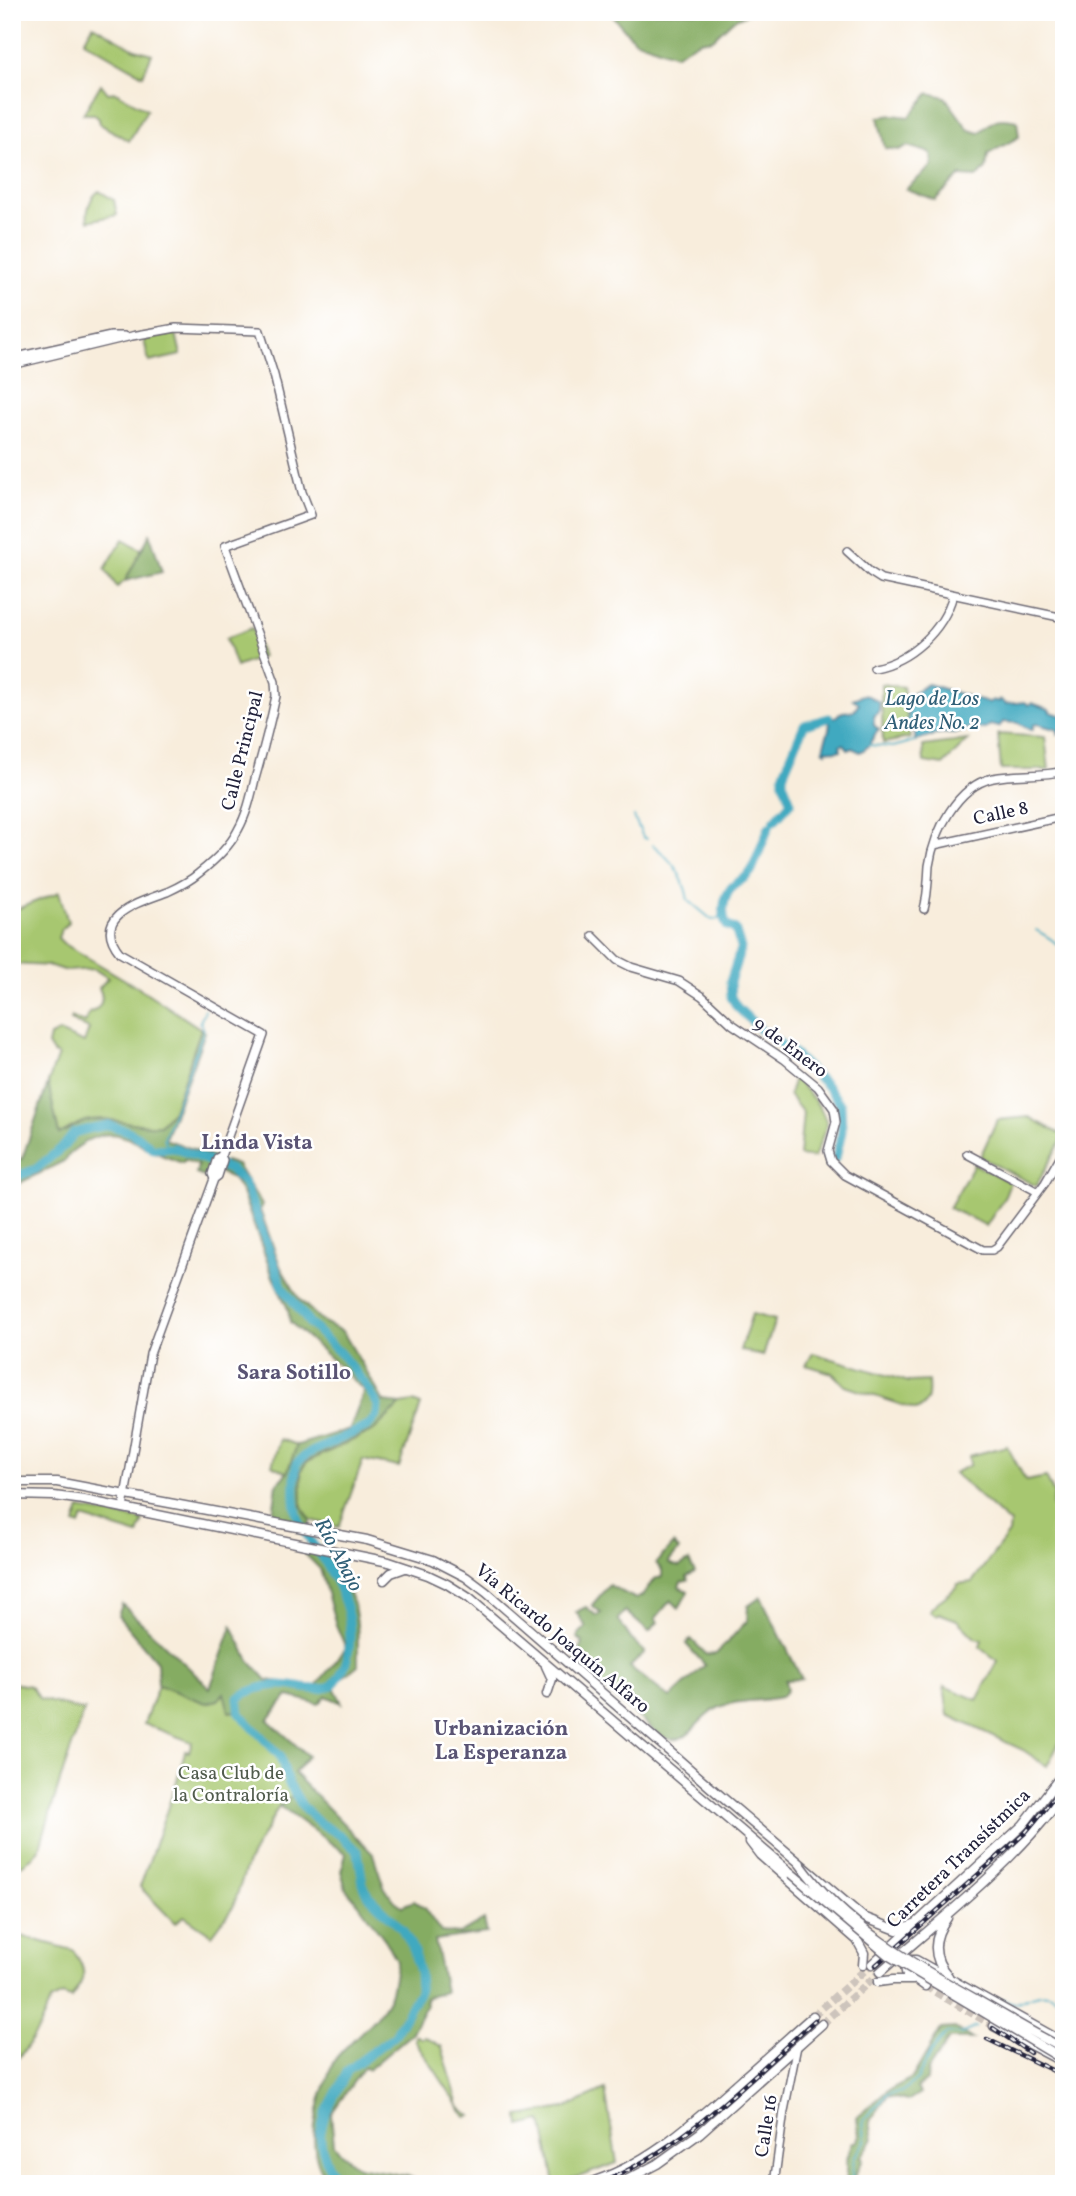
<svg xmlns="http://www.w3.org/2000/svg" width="1076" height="2196" font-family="Vollkorn,serif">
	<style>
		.green { fill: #a7c76f; stroke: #647455; stroke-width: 2 }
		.forest { fill: #85ac62; stroke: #54674e; stroke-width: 2 }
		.water { fill: #40a9c0; stroke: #31667e; stroke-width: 2 }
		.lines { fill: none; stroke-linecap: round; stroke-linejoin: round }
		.stream { stroke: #40a9c0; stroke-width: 2 }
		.river { stroke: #40a9c0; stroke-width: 9 }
		.primary-tunnel { stroke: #cdc4bc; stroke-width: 8; stroke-dasharray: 8 4; stroke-linecap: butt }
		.secondary-casing { stroke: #6d6973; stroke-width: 10 }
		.primary-casing { stroke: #6d6973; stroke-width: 11 }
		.secondary { stroke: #fff; stroke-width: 7 }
		.primary { stroke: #fff; stroke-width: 8 }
		.rail-casing { stroke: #22223b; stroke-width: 4.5 }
		.rail { stroke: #fff; stroke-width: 2; stroke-dasharray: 5; stroke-linecap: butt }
		.primary-bridge-casing { stroke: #6d6973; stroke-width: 11; stroke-linecap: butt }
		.primary-bridge { stroke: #fff; stroke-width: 8 }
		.labels { text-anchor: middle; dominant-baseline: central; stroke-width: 5; stroke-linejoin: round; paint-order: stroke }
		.street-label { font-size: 19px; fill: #22223b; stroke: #fff }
		.park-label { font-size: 19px; fill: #515c4d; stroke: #fff }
		.water-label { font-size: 21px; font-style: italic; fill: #305f77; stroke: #fff }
		.neighbourhood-label { font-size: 21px; font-weight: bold; fill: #5a5474; stroke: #fff }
	</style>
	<rect width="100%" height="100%" fill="#fff"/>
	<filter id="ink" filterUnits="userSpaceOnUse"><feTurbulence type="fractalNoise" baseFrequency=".0143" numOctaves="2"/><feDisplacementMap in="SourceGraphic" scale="14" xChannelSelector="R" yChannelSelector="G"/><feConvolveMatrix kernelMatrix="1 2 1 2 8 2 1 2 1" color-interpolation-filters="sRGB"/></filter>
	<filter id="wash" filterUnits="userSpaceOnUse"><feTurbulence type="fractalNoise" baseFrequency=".00686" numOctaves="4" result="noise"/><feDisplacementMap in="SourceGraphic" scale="28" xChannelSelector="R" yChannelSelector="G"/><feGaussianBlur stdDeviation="1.57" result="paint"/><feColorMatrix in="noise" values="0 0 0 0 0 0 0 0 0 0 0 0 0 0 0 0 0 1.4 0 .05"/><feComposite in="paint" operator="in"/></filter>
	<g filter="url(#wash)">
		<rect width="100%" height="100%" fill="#f8eddc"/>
		<path class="green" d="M93 25 135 49 152 54 143 75 84 41Z
			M101 84 108 93 116 92 147 110 129 141 100 124 99 119 94 114H83Z
			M99 191 114 200 117 215 88 221C86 211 90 197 99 191Z
			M176 333 181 355 149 362 144 340Z
			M123 539 142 550 125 581 117 587 105 569Z
			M252 628 262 657 236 667 226 638Z
			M881 684 903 687 910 738 883 743Z
			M998 734 1045 737 1049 770H1001Z
			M968 740 943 765 924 762 923 746Z
			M59 892 68 922C63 928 60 930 58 938L63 943 144 991 201 1029 173 1111 160 1125C135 1127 105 1115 84 1122 75 1124 67 1130 59 1135L48 1083 58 1055 53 1053 48 1045 50 1036 59 1032 84 1043 89 1029 70 1020 71 1017 85 1023 89 1013C101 1009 105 999 99 988L108 978 94 969 67 971 51 966 12 964V911Z
			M794 1077C807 1093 822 1104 827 1125L814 1158 799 1156 803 1113 789 1095Z
			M1029 1117 1064 1136 1036 1186 980 1157 997 1120Z
			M974 1164 1010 1182 1004 1198 986 1226C974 1218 962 1215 949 1208Z
			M752 1314 775 1320 763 1356 740 1350Z
			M813 1353 909 1382 928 1381C929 1394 930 1404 916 1410L845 1386 832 1373 806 1365Z
			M413 1402 421 1405 399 1467 363 1460 339 1527 311 1520 302 1507 301 1471 307 1462 374 1430 401 1404Z
			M280 1439 297 1445 287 1473 272 1465Z
			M1007 1446 1026 1481 1046 1477 1054 1494 1052 1504 1064 1539V1734L1047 1766 1023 1750 948 1715 944 1686 977 1700 998 1661 980 1647 982 1640 975 1638 957 1620 939 1613 936 1615 929 1611C937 1599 951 1596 958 1584L972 1582 1009 1533 1010 1524 954 1473 970 1465 969 1456Z
			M80 1509 143 1520 138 1535 83 1518 80 1526 75 1524Z
			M12 1683 30 1686 40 1699 84 1711 60 1781 40 1847 33 1857 12 1871Z
			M158 1685 206 1703 224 1692 240 1715 280 1756 288 1782 295 1794 279 1806 248 1862 233 1907 212 1935 184 1916 175 1923 140 1887 178 1778 185 1751 189 1752 192 1742 144 1724Z
			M12 1917 17 1924 14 1934 73 1950C88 1973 86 1976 71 1998L62 1995 50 2001C43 2022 33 2042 18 2058H12Z
			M416 2035 422 2039 425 2037 442 2047 459 2106 471 2116 466 2117 414 2039Z
			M605 2090 617 2163 584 2175 555 2183 542 2121 520 2126 519 2116 565 2108Z"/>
		<path class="forest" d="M609 12H752L733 20 713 39 699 41 675 55 634 40Z
			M929 93 945 97 969 130 979 133C994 119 997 116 1017 121L1019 137 988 154 986 169 976 177 960 176 935 200 906 189 932 166 931 153 907 146 899 150 885 148 878 117 893 115 909 117Z
			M150 534 162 572 125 581Z
			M201 1029 205 1032 165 1139 215 1157 207 1178 196 1174 198 1165 185 1160 182 1163C175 1160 168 1158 161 1155 134 1143 116 1123 85 1142 77 1148 70 1151 66 1160L12 1187V1157L22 1159 48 1083 59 1134C68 1130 77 1124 85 1121 109 1115 135 1127 160 1125L173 1111Z
			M225 1161 237 1165 262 1205 260 1210 281 1268 300 1300 322 1321 343 1332 384 1402 401 1404 374 1430 307 1461 301 1470 302 1507 311 1520 309 1526 278 1519 273 1514 277 1483 287 1473 297 1445 350 1429 364 1391 340 1367 290 1322 288 1309 273 1277 242 1193 233 1178 220 1173Z
			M673 1544 679 1550 668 1563 679 1567 689 1561 695 1572 687 1576 688 1581 681 1582 679 1587 688 1592 679 1608 671 1600 655 1619 658 1622 649 1632 625 1611 618 1619 631 1639 645 1652 630 1667 670 1698 705 1665 686 1644 691 1639 707 1655 716 1654 747 1621 748 1606 761 1597 802 1679 785 1680 787 1690 781 1697C760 1702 735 1699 716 1709 695 1719 685 1754 657 1733L574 1663 583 1642 577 1638 579 1634 586 1627 576 1612 586 1607 597 1616 601 1613 592 1605 609 1585 636 1599 643 1595 654 1579 662 1577V1570L656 1563Z
			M300 1549 335 1556C338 1573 347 1587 353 1603 359 1624 358 1644 358 1665L333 1685 342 1703 326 1696 319 1704 288 1696 268 1720 308 1756 294 1773 373 1854 384 1887 395 1901 402 1906 414 1901 424 1908 441 1932 459 1934 484 1920 487 1933 435 1940 445 1992 425 1998 426 2005 411 2034 368 2070 364 2067 331 2114 334 2144 341 2153 358 2167 408 2176 424 2184H331C305 2157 314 2115 326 2083 329 2075 331 2064 336 2058 353 2037 377 2022 389 1997 394 1986 394 1971 397 1960L386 1941 358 1903 346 1889 341 1871 346 1854 279 1806 295 1794 288 1782 280 1756 239 1711 229 1712 224 1693 218 1700 206 1703 158 1685 157 1662 118 1616 122 1604 210 1688 232 1626 249 1660 267 1680 315 1687 346 1648 336 1625 320 1569Z
			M955 2028 972 2039H949L928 2070 927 2080 917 2088 920 2093 907 2101 888 2096 870 2121 873 2139 861 2157 863 2159 855 2176V2184H846V2163L852 2142H856L859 2136 857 2117 887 2091 912 2078 941 2029Z"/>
		<path class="water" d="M928 684 988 703 993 700 998 702 1001 700 1006 704 1025 702 1029 705 1032 703 1049 709 1050 712 1064 716V733L1058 734V730L1037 724 1033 725V730H1030L1018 723 1003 722 999 727 990 725 985 729 970 728 954 734 941 733 915 741V730L907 722 909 711 904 705C908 695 918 689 928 684Z
			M865 694 879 702V711L874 716V725L879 730C871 737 871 748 860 752L852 748 849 750 844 744 840 745 841 750 837 751 826 749V752L823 750C824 739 832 730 829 718L835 717 842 712 854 711 859 703 853 699Z"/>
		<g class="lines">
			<path class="stream" d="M869 745 893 747 915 741
				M634 817 643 837 647 839
				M653 845C672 860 684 876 688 900L712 920 722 918
				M1036 930C1048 937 1057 941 1064 954
				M168 1149 164 1138 204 1030 200 1022 205 1010
				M997 2001 1003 1999 1014 2003C1024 2000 1038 1991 1048 1994 1054 1995 1058 2000 1064 2002
				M851 2184 854 2158 865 2141 863 2120 888 2094 901 2092 917 2080 930 2053 947 2033 961 2034 976 2027"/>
			<path class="river" d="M774 821 791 802 783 782V775L804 725 829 718
				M769 827C763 841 758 856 752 870 747 879 737 881 731 888 723 899 721 915 727 926L735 929 741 948 730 982 731 997 737 1007 763 1032 790 1050 826 1085 841 1105 842 1131 836 1158
				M12 1178 36 1169 64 1146 74 1133 92 1128 109 1125 128 1131 142 1139 153 1149 175 1148 231 1170 245 1184 283 1288 310 1324 340 1353 365 1384 378 1405 377 1415 368 1426 307 1454 296 1464C295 1481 293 1500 298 1517 302 1530 312 1543 320 1554 341 1586 357 1620 347 1659 345 1667 338 1681 331 1686 315 1694 295 1684 278 1685 264 1686 249 1690 238 1698L240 1714 280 1756 288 1782 303 1807 318 1822 340 1835 358 1852 363 1883 368 1895 402 1929 414 1951 419 1973 420 1989 395 2035 348 2070 325 2114 320 2135 322 2148 328 2165 337 2182 340 2184"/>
		</g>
	</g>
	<g filter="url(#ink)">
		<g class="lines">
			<path class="primary-tunnel" d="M925 1986 994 2026
				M813 2016 872 1964
				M822 2024 880 1972"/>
			<g class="secondary-casing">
				<path id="secondary" d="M12 358 111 336H124
					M12 365 132 336 176 328 260 331 274 375 302 492 311 515 225 546 275 682 276 696C270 724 263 751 255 779 251 796 247 814 238 830 230 846 213 862 199 873 190 881 178 887 167 892 141 902 89 915 120 953L264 1035 221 1156 217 1158 212 1174 214 1179
					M847 551 870 572 881 579 1064 618
					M874 668C910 661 943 631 953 595
					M934 845 1057 818 1061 821 1064 833
					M924 909C928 895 928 880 929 866 934 832 957 786 993 778 1017 773 1040 777 1064 771
					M593 936 617 960 631 967 679 981 702 996 732 1024 784 1059 818 1087 834 1109 836 1122 828 1151 831 1161 845 1175 983 1250H992L997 1247 1045 1183 1064 1150
					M967 1154 1038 1192
					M123 1508 150 1354 214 1179 218 1176 223 1160 221 1156
					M774 2184 784 2111 797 2046"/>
			</g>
			<g class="primary-casing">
				<path id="primary" d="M12 1482H57L367 1540 433 1560 466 1577 486 1592 716 1792 863 1917 897 1930 917 1923
					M12 1495 54 1496 84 1500 389 1562 428 1575 447 1584 469 1598 791 1873
					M384 1580 391 1573 405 1568
					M546 1666 552 1679 547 1694
					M750 1842 760 1855 857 1940 864 1953 863 1965
					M947 1918C933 1937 931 1957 948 1976
					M872 1964 1023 1825 1064 1772
					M880 1972C941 1919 1017 1860 1064 1794
					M878 1982 893 1980H913
					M925 1986 906 1972 905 1966 910 1960H916L1056 2038 1064 2045
					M994 2026 1063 2062
					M585 2184C646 2167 695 2121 741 2080 765 2059 789 2037 813 2016
					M619 2184 657 2164 700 2133 822 2024"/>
			</g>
			<use href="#secondary" class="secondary"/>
			<use href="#primary" class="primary"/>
			<g class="rail-casing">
				<path id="rail" d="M876 1965 1025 1833 1045 1809 1064 1783
					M993 2028 1030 2053
					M987 2039 1064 2076
					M598 2184C683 2150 748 2080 815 2020"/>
			</g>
			<use href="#rail" class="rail"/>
			<g class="primary-bridge-casing">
				<path id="primary-bridge" d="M800 1864C844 1925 914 1965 979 2001 1007 2017 1035 2034 1064 2049
					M791 1873 888 1955 1064 2060"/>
			</g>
			<use href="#primary-bridge" class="primary-bridge"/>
		</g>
	</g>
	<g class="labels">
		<g class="street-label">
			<text transform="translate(243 751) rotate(-76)">Calle Principal</text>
			<text transform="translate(1001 814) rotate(-12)">Calle 8</text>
			<text transform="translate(790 1048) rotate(37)">9 de Enero</text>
			<text transform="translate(562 1639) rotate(40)">Vía Ricardo Joaquín Alfaro</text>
			<text transform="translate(959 1859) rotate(-44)">Carretera Transístmica</text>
			<text transform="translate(767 2126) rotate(-81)">Calle 16</text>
		</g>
		<g class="park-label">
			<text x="231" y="1774">Casa Club de<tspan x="231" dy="22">la Contraloría</tspan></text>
		</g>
		<g class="water-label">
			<text x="932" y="699">Lago de Los<tspan x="932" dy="24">Andes No. 2</tspan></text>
			<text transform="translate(338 1555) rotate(62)">Río Abajo</text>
		</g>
		<g class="neighbourhood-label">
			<text x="257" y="1143">Linda Vista</text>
			<text x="294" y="1373">Sara Sotillo</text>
			<text x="501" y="1729">Urbanización<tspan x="501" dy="24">La Esperanza</tspan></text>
		</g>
	</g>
	<rect width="1076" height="2196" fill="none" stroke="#fff" stroke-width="42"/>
</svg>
